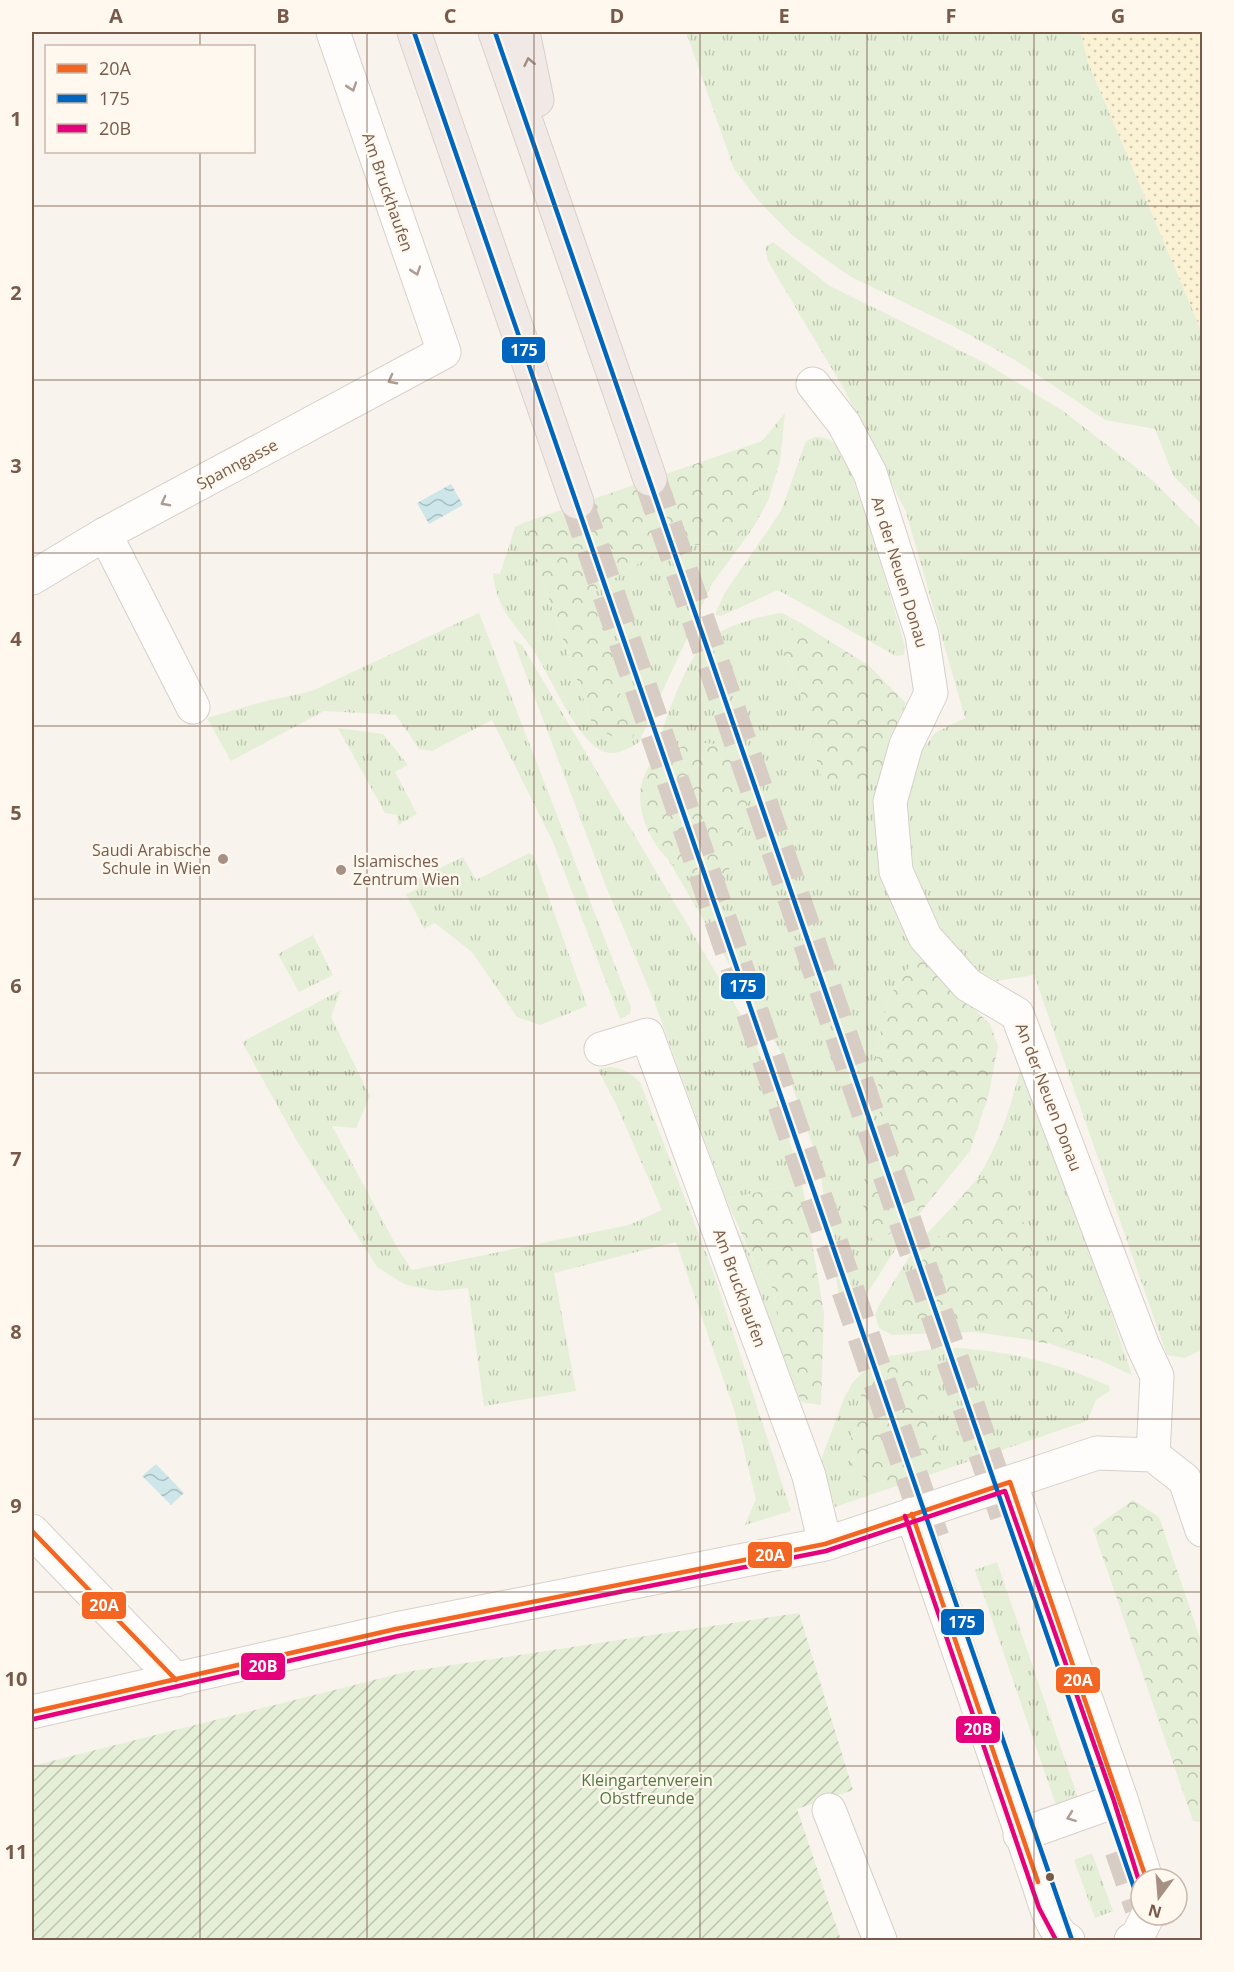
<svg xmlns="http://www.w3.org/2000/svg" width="1234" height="1972" font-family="'Open Sans',sans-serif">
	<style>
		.grass { fill: url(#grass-tufts) }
		.forest { fill: url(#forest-crowns) }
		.sand { fill: url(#sand-dots) }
		.garden { fill: url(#garden-furrows) }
		.water { fill: url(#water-waves) }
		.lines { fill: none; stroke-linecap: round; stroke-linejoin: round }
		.highway-tunnel { stroke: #d8cdc4; stroke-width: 33; stroke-dasharray: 33 16; stroke-linecap: butt }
		.minor-casing { stroke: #d7d0ca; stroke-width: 35 }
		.highway-casing { stroke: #dad0c9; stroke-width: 35 }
		.minor { stroke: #fefdfc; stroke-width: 33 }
		.highway { stroke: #f1e9e5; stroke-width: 33 }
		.bus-1-casing { stroke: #fff8ee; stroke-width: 9 }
		.bus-2-casing { stroke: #fff8ee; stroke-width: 9 }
		.bus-3-casing { stroke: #fff8ee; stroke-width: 9 }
		.bus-1 { stroke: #f26522; stroke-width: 4.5 }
		.bus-2 { stroke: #0065bd; stroke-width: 4.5 }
		.bus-3 { stroke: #e5007d; stroke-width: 4.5 }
		.oneway { stroke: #a28c80 }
		.oneway2 { stroke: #ae9b91 }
		.grid { fill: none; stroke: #785a4a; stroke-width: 1.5; stroke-opacity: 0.55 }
		.poi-dot { fill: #a59083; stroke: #fff8ee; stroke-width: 2 }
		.bus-dot { fill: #785a4a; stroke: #fff8ee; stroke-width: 2 }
		.labels { text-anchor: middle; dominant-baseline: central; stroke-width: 4.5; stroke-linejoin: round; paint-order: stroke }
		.street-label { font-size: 16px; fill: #785a4a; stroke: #fff8ee }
		.poi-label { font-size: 16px; fill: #785a4a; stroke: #fff8ee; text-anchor: end }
		.park-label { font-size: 16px; fill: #50783f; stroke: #fff8ee }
		.line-badge { stroke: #fff8ee; stroke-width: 2 }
		.badge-label { font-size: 16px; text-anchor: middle; font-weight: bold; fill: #fff }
		.neatline { fill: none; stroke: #785a4a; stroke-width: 2 }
		.grid-label { font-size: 20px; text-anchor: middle; font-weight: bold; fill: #785a4a }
	</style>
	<defs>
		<pattern id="grass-tufts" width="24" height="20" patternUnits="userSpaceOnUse" patternTransform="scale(1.5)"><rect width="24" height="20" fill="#e5efd7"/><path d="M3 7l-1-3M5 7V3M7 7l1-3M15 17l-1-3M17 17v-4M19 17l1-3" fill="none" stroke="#bec5b0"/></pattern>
		<pattern id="forest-crowns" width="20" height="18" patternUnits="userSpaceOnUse" patternTransform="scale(1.5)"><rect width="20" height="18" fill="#e5efd7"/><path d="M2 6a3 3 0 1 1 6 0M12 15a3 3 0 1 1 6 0" fill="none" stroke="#bec5b0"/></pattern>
		<pattern id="sand-dots" width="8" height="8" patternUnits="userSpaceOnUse" patternTransform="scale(1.5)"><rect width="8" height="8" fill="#fbf1d4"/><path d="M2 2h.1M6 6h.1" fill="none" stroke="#d0c6ae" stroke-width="1.8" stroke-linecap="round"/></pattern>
		<pattern id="garden-furrows" width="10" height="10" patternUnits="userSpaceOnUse" patternTransform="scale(1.5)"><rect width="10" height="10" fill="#e5efd7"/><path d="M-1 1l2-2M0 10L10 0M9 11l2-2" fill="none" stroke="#bec5b0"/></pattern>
		<pattern id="water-waves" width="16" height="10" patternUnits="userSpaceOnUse" patternTransform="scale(1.5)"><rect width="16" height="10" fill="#cde6e9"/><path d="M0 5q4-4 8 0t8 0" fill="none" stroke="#abbdbf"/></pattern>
	</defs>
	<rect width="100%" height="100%" fill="#f8f3ec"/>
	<path class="grass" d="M686 32H1081L1088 62 1202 332V505L1173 475 1155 429 1105 420 1015 360 949 324 851 277 793 236 757 199 734 169Z
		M773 242 830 286 987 364 1063 411 1152 480 1202 530V1350L1185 1358 1167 1355 1034 975 997 981 972 967 942 938 928 909 912 861 906 809 913 762 935 733 965 718 906 512 844 389 768 261 765 247Z
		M815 437C824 437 830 438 836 445 849 460 855 486 862 505 877 552 892 599 905 647L904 655 896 656 778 590 721 616 715 615 724 594 781 511 806 441Z
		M780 461 768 501 753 528 712 584 639 742C630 748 617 756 605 752 579 744 552 680 537 656 527 639 512 625 503 608 497 597 494 585 493 573L500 574 515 527 523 523 593 726 645 709 619 694 612 677 624 666 594 591 644 560 694 545 738 543 768 464Z
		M479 613 631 1007 630 1014 620 1019 553 842 492 720 432 751 419 749 396 715 324 711 231 761 207 718 262 702 312 691Z
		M782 613 799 622 781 640 801 694 880 784 883 877 896 915 919 952 889 997 876 1051 884 1174 876 1242 915 1219 861 1303 853 1309 846 1306 839 1296 819 1164 780 1051 669 861 689 875 692 742 651 763C663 731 684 656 711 637 727 626 762 615 782 613Z
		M513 640 522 645 751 1032 778 1101 802 1183 726 1199 654 1001 605 884Z
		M338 728 383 734 408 765 395 772 417 814 398 825 397 815 385 813Z
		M529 853 533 855 538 867 587 1006 540 1025 517 1017 472 952 435 923 424 929 406 894 419 888 416 880 463 857 476 880Z
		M313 935 333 975 299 992 278 954Z
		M341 990 331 1017 370 1096 356 1128 332 1126 398 1249 412 1270 629 1225 662 1210 616 1104 598 1070C612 1062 629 1071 640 1082L713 1271 791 1511 745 1525 756 1499 734 1410 676 1242 554 1273 576 1391 484 1406 468 1288 437 1291 406 1285 377 1267 297 1141 242 1042Z
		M1020 1070 1030 1071 1132 1375 1099 1360 1050 1344 1053 1341 1051 1308 1024 1270 977 1179C999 1144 1010 1110 1020 1070Z
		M954 1205 938 1240 943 1319 954 1326 977 1321 1010 1329 1032 1340 975 1332 892 1335 879 1328 875 1315 879 1305 918 1243Z
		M735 1225 756 1266 771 1283 780 1322 777 1340Z
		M945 1347C1008 1351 1051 1360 1109 1386L1110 1391 1096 1400 1087 1421 835 1507 822 1468V1457L845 1396 853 1382 864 1371 890 1356Z
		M997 1562 1079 1801 1057 1808 975 1570Z
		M1092 1853 1113 1911 1095 1918 1074 1860Z"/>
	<path class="forest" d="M785 413 780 461 768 465 738 543 694 545 644 560 594 591 625 666 612 677 619 693 645 709 632 739 619 740 593 726 523 523 762 441Z
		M799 622 868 665 906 703 889 742 880 784 822 781 801 694 781 640Z
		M692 742 718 744 744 755 751 789 740 844 727 874C721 876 712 881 705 880 661 873 620 803 651 764 659 755 681 748 692 742Z
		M919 952 948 985 990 1024 998 1046 989 1093 970 1151 915 1219 876 1242 863 1230 864 1180 870 1173H884L876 1051 889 997Z
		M992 1176 1013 1189 1032 1250 1024 1270 1049 1282 1051 1308 1075 1318 1079 1335 1070 1345C1057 1342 1047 1345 1034 1341 1000 1329 994 1318 954 1326L943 1319 932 1326 908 1316 897 1308 922 1246 938 1240 954 1205 977 1179Z
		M802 1183 824 1314 821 1405 801 1402 777 1340 780 1322 771 1283 756 1266 726 1199Z
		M900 1363 927 1378 941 1465 908 1479 870 1482 850 1464 852 1418 869 1375Z
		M1133 1500 1159 1517 1202 1644V1822L1193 1821 1093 1529Z"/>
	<path class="sand" d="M1081 32H1202V332L1088 62Z"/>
	<path class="garden" d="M799 1613 853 1790 797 1809 841 1940H32V1766L406 1672Z"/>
	<path class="water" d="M451 484 463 505 429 524 417 503Z
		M156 1464 184 1493 171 1505 142 1476Z"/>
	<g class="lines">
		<path class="highway-tunnel" d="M650 479 1006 1515
			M577 502 933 1538
			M1121 1850 1141 1908"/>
		<g class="minor-casing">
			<path id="minor" d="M813 384 844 424 870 473 922 635 931 693 906 745 890 802 896 871 925 937 968 985 1017 1014 1143 1346 1157 1376 1153 1455
				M105 534 193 707
				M32 578 105 534 444 352 333 32
				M601 1049 647 1035 809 1476 825 1544
				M1010 1482 1121 1799 1146 1879
				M912 1514 1038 1882C1044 1899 1051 1932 1068 1940
				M32 1531 176 1680
				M32 1712 396 1629 825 1544 1097 1453 1153 1455 1185 1480 1202 1530
				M829 1810 880 1940
				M1020 1835 1121 1799
				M1131 1940 1137 1937 1148 1915"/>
		</g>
		<g class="highway-casing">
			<path id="highway" d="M414 32 577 502
				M495 32 650 479
				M523 32 537 100"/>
		</g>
		<use href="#minor" class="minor"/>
		<use href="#highway" class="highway"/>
		<g class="bus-1-casing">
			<path id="bus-1" d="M1010 1482 1146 1878
				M912 1514 1038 1882
				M32 1531 176 1680
				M32 1712 396 1629 825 1544 1010 1482"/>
		</g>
		<g class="bus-2-casing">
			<path id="bus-2" d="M414 32 1072 1940
				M495 32 1141 1908"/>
		</g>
		<g class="bus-3-casing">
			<path id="bus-3" d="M905 1516 1039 1908 1056 1940
				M34 1719 398 1636 826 1551 1005 1491 1114 1801 1139 1881"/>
		</g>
		<use href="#bus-1" class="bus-1"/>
		<use href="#bus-2" class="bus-2"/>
		<use href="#bus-3" class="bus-3"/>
	</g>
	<defs><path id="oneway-chevron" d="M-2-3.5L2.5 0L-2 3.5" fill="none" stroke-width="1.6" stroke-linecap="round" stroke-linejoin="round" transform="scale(1.5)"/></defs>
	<use class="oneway" href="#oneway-chevron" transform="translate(529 62) rotate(-102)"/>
	<g class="oneway2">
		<use href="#oneway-chevron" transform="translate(352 87) rotate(71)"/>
		<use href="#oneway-chevron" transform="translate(416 271) rotate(71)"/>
		<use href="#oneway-chevron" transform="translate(392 380) rotate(152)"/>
		<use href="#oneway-chevron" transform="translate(165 502) rotate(152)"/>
		<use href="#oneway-chevron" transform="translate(1071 1817) rotate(160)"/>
	</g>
	<path class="grid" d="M200 32V46M367 32V1940M534 32V1940M700 32V1940M867 32V1940M1034 32V1940M200 152V1940M32 206H1202M32 380H1202M32 553H1202M32 726H1202M32 899H1202M32 1073H1202M32 1246H1202M32 1419H1202M32 1592H1202M32 1766H1202"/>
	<g class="poi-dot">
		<circle cx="223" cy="859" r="6"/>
		<circle cx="341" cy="870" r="6"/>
	</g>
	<circle class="bus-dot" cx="1050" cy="1877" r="5"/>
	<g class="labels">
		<g class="street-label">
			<text transform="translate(388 192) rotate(71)">Am Bruckhaufen</text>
			<text transform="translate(237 464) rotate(-28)">Spanngasse</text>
			<text transform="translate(900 572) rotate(73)">An der Neuen Donau</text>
			<text transform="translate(1049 1097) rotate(69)">An der Neuen Donau</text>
			<text transform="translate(740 1288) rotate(70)">Am Bruckhaufen</text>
		</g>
		<g class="poi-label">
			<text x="211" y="850">Saudi Arabische<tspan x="211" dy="18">Schule in Wien</tspan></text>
			<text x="353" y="861" text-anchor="start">Islamisches<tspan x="353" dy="18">Zentrum Wien</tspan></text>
		</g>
		<g class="park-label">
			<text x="647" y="1780">Kleingartenverein<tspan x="647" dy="18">Obstfreunde</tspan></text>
		</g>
	</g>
	<g class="line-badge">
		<rect x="501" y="336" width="45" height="28" rx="6" fill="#0065bd"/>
		<rect x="720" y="972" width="46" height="28" rx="6" fill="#0065bd"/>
		<rect x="747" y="1541" width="46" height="28" rx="6" fill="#f26522"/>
		<rect x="81" y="1591" width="46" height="29" rx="6" fill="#f26522"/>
		<rect x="940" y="1608" width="45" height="28" rx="6" fill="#0065bd"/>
		<rect x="240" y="1652" width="46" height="29" rx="6" fill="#e5007d"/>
		<rect x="1055" y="1666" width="46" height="28" rx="6" fill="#f26522"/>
		<rect x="955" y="1715" width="46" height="29" rx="6" fill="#e5007d"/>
	</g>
	<g class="badge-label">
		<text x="524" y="356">175</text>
		<text x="743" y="992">175</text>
		<text x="770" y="1561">20A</text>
		<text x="104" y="1611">20A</text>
		<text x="962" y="1628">175</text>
		<text x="263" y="1672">20B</text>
		<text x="1078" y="1686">20A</text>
		<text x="978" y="1735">20B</text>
	</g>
	<rect width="1234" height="1972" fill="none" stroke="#fff8ee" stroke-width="66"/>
	<rect x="45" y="45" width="210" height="108" fill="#fff8ee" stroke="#c9b9ac" stroke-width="1.5"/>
	<rect x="57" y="64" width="30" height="9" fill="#f26522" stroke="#c9b9ac" stroke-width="1.5"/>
	<text x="99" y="75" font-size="18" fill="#785a4a">20A</text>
	<rect x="57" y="94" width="30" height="9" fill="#0065bd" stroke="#c9b9ac" stroke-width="1.5"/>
	<text x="99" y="105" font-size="18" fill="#785a4a">175</text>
	<rect x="57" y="124" width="30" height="9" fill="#e5007d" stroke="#c9b9ac" stroke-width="1.5"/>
	<text x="99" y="135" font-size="18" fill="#785a4a">20B</text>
	<g transform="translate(1159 1897) rotate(196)"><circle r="28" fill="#fff8ee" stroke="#c9b9ac" stroke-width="1.5"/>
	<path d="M0-4.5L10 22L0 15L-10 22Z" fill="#a59083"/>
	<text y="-9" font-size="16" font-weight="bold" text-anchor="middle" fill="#785a4a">N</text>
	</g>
	<rect x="33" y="33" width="1168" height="1906" class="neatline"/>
	<g class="grid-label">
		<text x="116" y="23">A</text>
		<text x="283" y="23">B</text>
		<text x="450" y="23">C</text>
		<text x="617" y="23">D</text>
		<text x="784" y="23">E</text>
		<text x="951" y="23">F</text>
		<text x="1118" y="23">G</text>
		<text x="16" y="126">1</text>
		<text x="16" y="300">2</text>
		<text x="16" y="473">3</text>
		<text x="16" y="646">4</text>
		<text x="16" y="820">5</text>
		<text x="16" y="993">6</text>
		<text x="16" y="1166">7</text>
		<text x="16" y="1339">8</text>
		<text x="16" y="1513">9</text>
		<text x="16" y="1686">10</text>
		<text x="16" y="1859">11</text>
	</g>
</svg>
